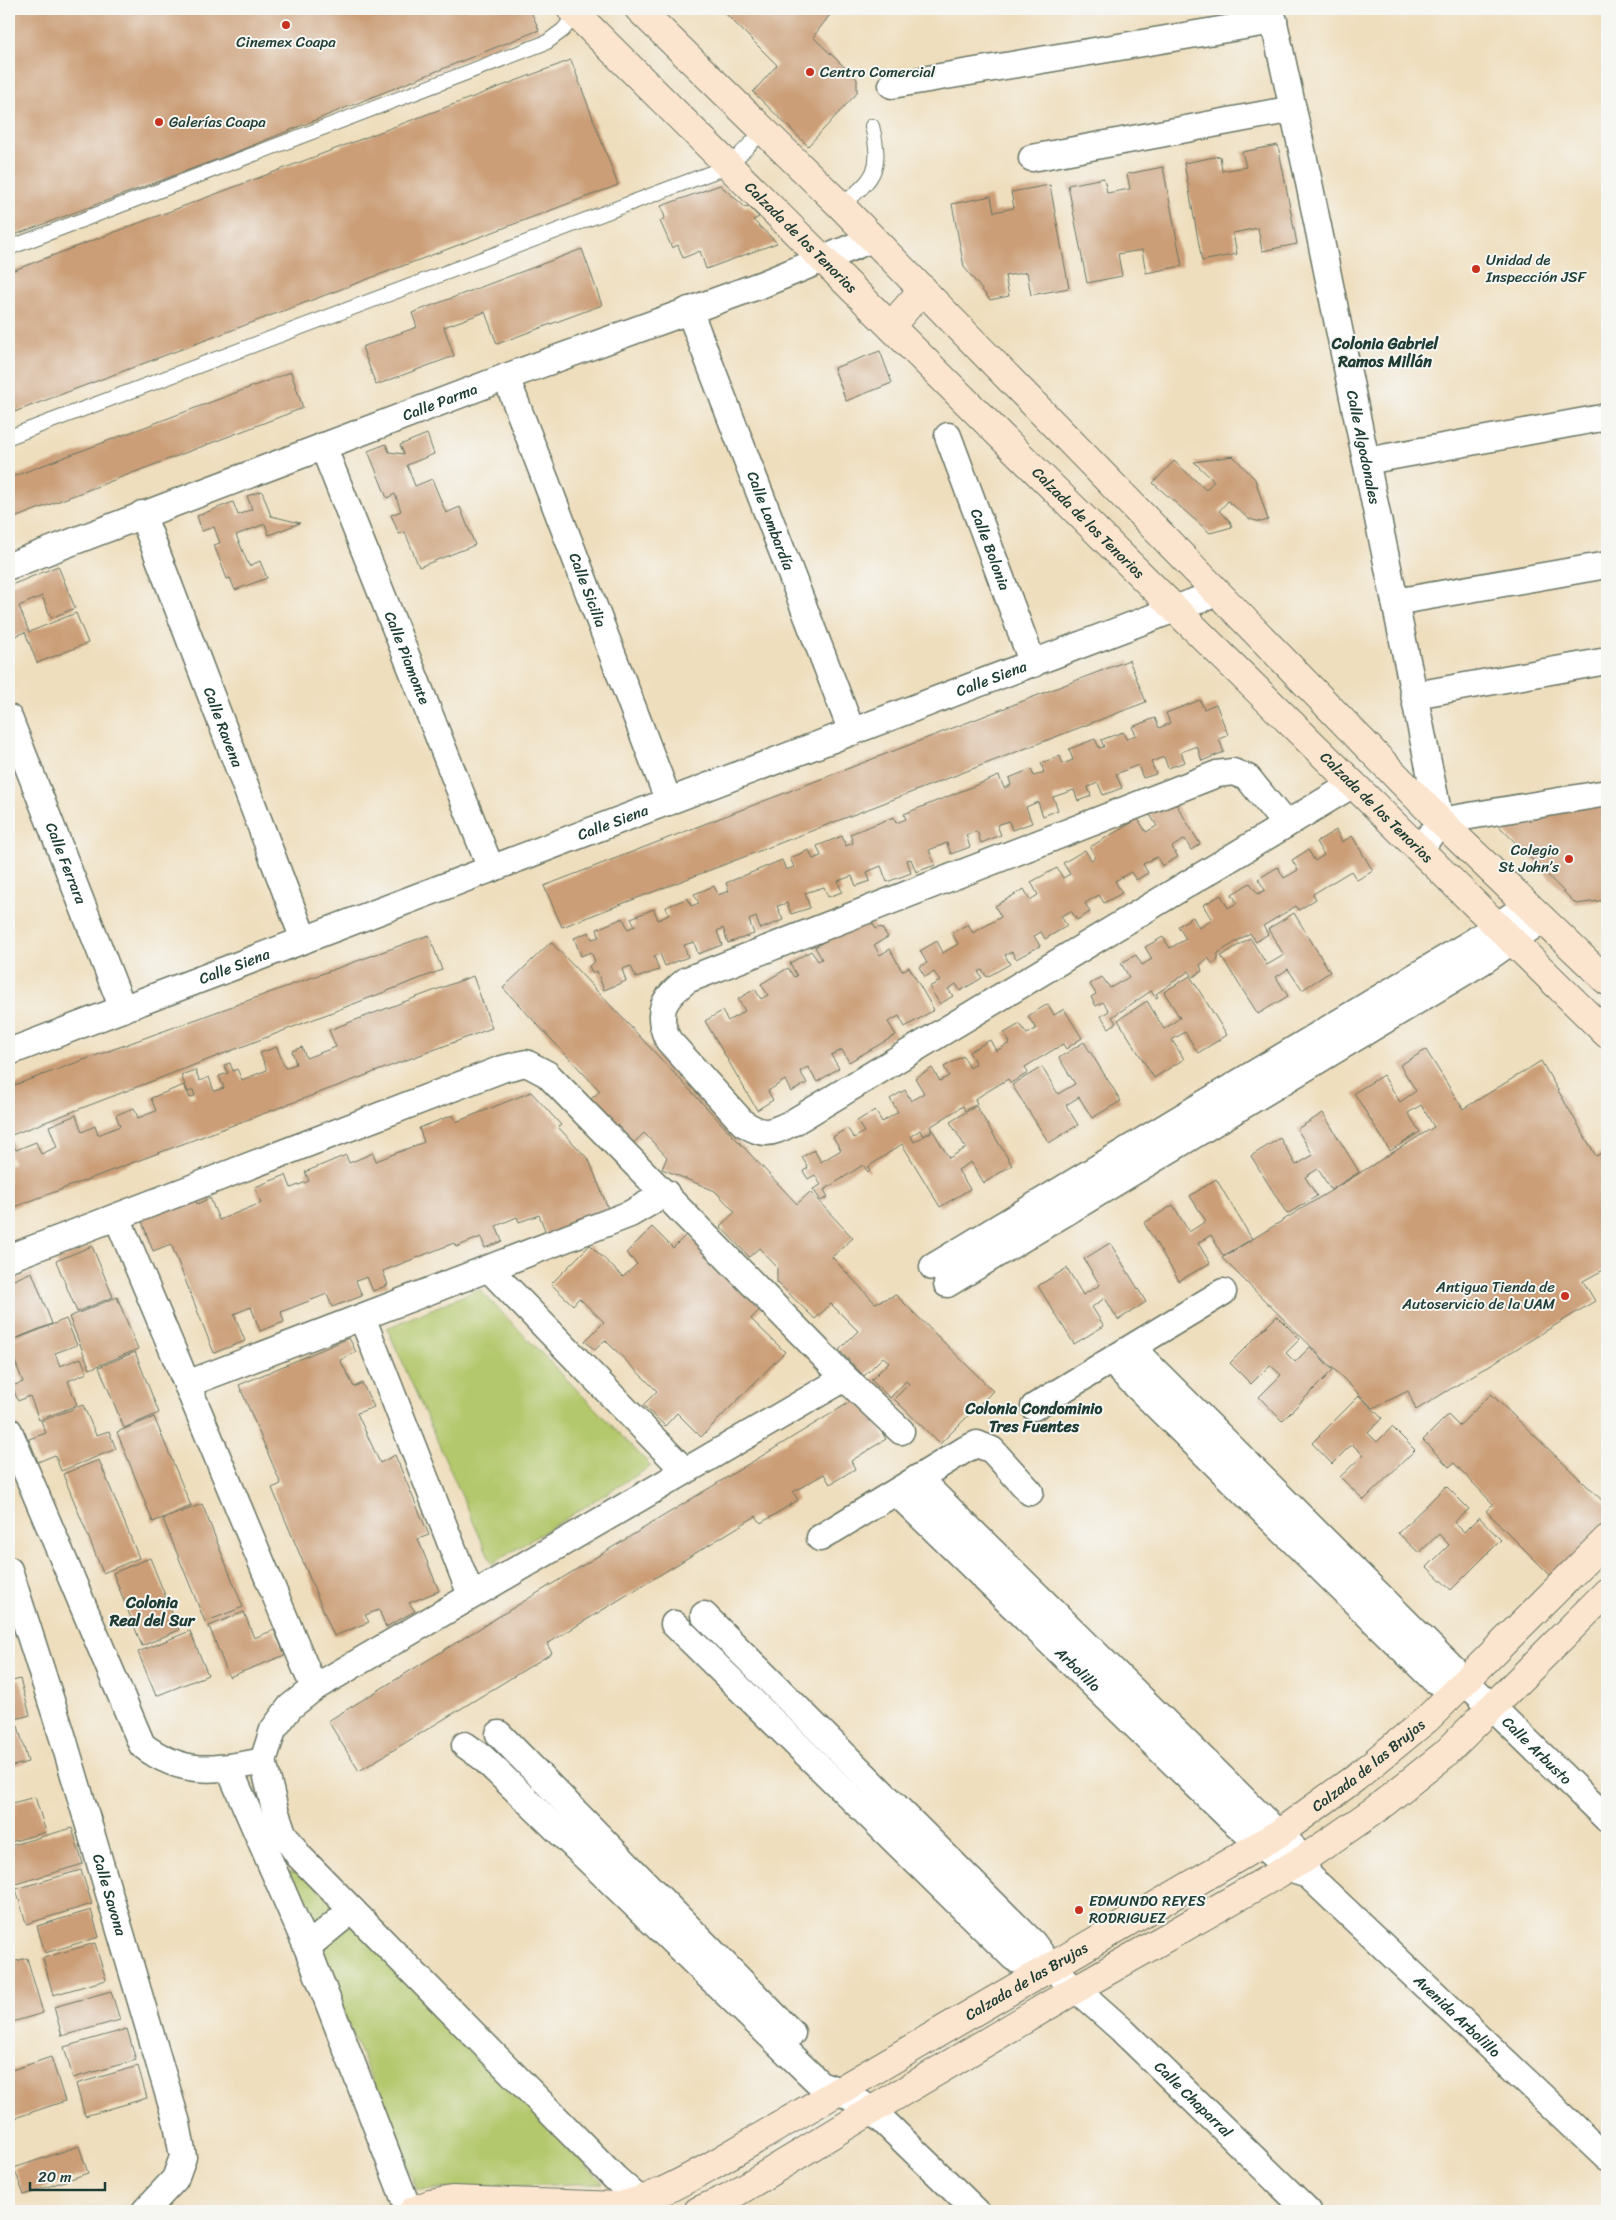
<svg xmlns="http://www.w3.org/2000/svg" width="1616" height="2220" font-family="Sriracha,sans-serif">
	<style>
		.green { fill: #b3c76c; stroke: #698250 }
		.building { fill: #cb9e77 }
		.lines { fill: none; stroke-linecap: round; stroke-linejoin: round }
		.lane-casing { stroke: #687564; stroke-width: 16 }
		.street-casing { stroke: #687564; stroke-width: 29 }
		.secondary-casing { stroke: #687564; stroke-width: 30 }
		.lane { stroke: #fff; stroke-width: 14 }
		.street { stroke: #fff; stroke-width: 26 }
		.secondary { stroke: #fce5cf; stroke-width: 28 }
		.poi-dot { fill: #c8321e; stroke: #f6f6f2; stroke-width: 2 }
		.labels { text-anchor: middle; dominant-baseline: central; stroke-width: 4; stroke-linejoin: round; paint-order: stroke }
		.poi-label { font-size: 15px; fill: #1f3d34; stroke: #f6f6f2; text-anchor: start }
		.street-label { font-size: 15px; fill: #1f3d34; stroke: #f6f6f2 }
		.neighbourhood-label { font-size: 16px; font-weight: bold; fill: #1f3d34; stroke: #f6f6f2 }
	</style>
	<rect width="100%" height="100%" fill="#f6f6f2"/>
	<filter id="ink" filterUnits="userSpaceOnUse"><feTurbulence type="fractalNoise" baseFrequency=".02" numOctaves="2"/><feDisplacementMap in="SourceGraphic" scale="10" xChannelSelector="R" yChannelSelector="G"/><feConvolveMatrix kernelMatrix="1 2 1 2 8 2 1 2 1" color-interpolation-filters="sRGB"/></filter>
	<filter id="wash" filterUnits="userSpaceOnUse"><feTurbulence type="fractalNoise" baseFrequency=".0096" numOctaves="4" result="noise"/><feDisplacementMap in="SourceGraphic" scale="20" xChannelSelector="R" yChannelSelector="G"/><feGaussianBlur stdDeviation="1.12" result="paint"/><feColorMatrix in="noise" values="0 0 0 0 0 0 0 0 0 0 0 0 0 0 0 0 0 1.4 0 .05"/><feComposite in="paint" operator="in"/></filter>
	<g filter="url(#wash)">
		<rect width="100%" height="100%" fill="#efdebd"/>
		<path class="green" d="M479 1289 651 1466 492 1564 387 1328Z
			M286 1872H303L603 2183 417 2190Z"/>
		<g id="blocks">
			<path class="building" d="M9 9H530L539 30 226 156 9 237Z
				M721 9H832V12L813 37 857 79V93L808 146 753 92 777 65Z
				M571 60 618 185 9 414V272Z
				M1278 145 1297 244 1262 251 1258 228 1233 233 1237 254 1202 261 1184 163 1220 156 1222 171 1246 167 1242 152Z
				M1163 167 1182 266 1146 273 1142 250 1118 254 1122 276 1087 283 1068 185 1104 178 1107 193 1130 189 1127 174Z
				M720 185 745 207 748 206 759 217 753 220 777 243 706 269 700 251 683 258 678 245 672 248 660 221 665 218 661 206Z
				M1050 185 1069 288 1031 295 1027 272 1005 276 1009 296 990 300 964 267 952 204 991 196 994 212 1014 208 1011 192Z
				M582 249 602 305 497 344 485 312 444 327 454 356 376 385 362 347 417 327 412 313Z
				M880 351 892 383 846 401 834 368Z
				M291 372 303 408 9 520V478Z
				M427 434 434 454 407 465 415 486 432 479 446 513 460 507 475 545 419 567 405 532 399 534 391 515 401 511 395 494 387 498 368 451 386 444 389 452 404 454 400 445Z
				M1233 456 1255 479 1268 520 1261 522 1249 519 1228 501 1219 511 1230 521 1232 527 1210 533 1153 483 1174 461 1206 490 1214 481 1194 462Z
				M262 491 271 516 300 523 269 535 265 524 236 535 249 566 260 561 267 578 235 590 230 578 227 579 214 545 220 543 214 527 202 531 197 516 233 502 238 515 252 509 247 496Z
				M58 566 75 608 51 618 42 596 19 606 29 632 76 613 88 643 37 663 25 632 10 638 9 635V586Z
				M1129 660 1146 702 562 927 544 886Z
				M1200 700 1204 709 1216 704 1228 735 1219 739 1224 752 1202 761 1197 746 1181 752 1185 762 1168 768 1164 757 1151 762 1156 774 1143 778 1138 765 1116 774 1122 788 1103 795 1098 783 1088 787 1091 796 1078 801 1074 790 1053 797 1058 810 1043 816 1038 802 1026 807 1032 823 1012 830 1009 821 997 825 1001 835 981 843 977 831 966 835 970 847 951 854 947 843 929 850 935 865 916 872 911 859 907 860 911 873 887 882 881 866 867 872 870 881 856 886 852 876 838 881 842 892 828 897 824 887 805 893 810 908 791 914 787 903 777 906 783 920 760 929 756 917 749 920 754 934 728 943 723 928 717 931 722 945 698 954 694 942 684 945 688 957 665 966 660 954 654 956 659 970 636 978 631 966 622 969 626 981 604 990 597 971 592 973 589 966 595 961 591 952 581 956 574 938 589 932 592 939 599 937 597 929 623 918 628 929 635 926 631 918 654 909 658 920 669 915 666 907 688 898 691 906 699 903 694 894 714 886 718 895 729 891 726 883 782 860 786 870 794 867 790 858 809 850 813 859 821 856 817 846 842 836 846 846 853 843 850 834 894 817 896 823 906 819 904 814 999 776 1004 788 1011 785 1009 778 1031 769 1034 776 1044 772 1041 763 1060 756 1063 764 1073 760 1069 749 1095 739 1099 748 1104 747 1101 740 1123 732 1126 739 1136 735 1132 727 1155 718 1159 728 1170 723 1166 713Z
				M1173 799 1200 844 1191 850 1185 839 1172 847 1178 857 1162 866 1157 857 1143 864 1148 873 1136 880 1131 872 1115 881 1122 893 1104 903 1099 895 1085 903 1090 912 1077 920 1071 911 1061 916 1067 926 1045 939 1041 932 1034 936 1040 946 1016 959 1012 952 1005 955 1010 964 987 977 982 970 978 972 982 978 960 991 956 984 948 989 953 996 940 1004 929 987 940 981 934 972 925 977 919 967 927 963 920 951 937 941 943 953 958 944 952 933 968 924 973 933 1001 917 995 906 1024 889 1030 900 1038 895 1031 882 1057 868 1063 878 1070 874 1063 863 1085 850 1091 860 1095 857 1090 847 1138 819 1146 832 1157 826 1149 813Z
				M1607 799V900L1576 904 1491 818Z
				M1336 830 1342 842 1352 836 1373 871 1357 880 1351 871 1313 894 1316 899 1299 910 1296 906 1263 926 1268 934 1256 942 1250 933 1218 953V960L1213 964 1208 958 1200 965 1202 971 1193 977 1189 971 1156 994 1158 997 1156 998 1151 991 1112 1017 1116 1023 1109 1028 1101 1016 1109 1011 1103 1002 1096 1006 1091 997 1096 994 1090 984 1102 977 1110 988 1129 977 1121 963 1136 955 1142 965 1152 959 1145 947 1163 937 1170 948 1186 939 1178 926 1193 917 1199 928 1212 920 1203 905 1221 895 1228 908 1237 903 1232 894 1250 883 1258 894 1265 890 1258 879 1278 867 1284 878 1298 870 1292 860 1308 850 1315 861 1324 855 1316 842Z
				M1294 913 1330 972 1302 990 1288 969 1276 977 1288 996 1258 1014 1221 956 1250 938 1267 965 1284 955 1268 929Z
				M868 916 876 929 881 927 888 937 874 945 880 955 890 949 902 971 909 967 934 1010 905 1027 899 1016 888 1022 896 1035 849 1062 842 1050 831 1055 839 1068 817 1082 808 1067 800 1071 807 1083 791 1092 785 1080 768 1091 773 1100 757 1110 705 1021 722 1011 728 1021 745 1011 738 999 755 989 761 999 768 995 761 984 788 968 794 977 797 976 790 963 811 951 818 961 822 959 815 947Z
				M429 935 442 970 9 1136V1087Z
				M551 942 797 1204 810 1192 853 1238 832 1257 875 1303 896 1295 993 1391 940 1444 894 1399 909 1384 906 1381 890 1398 871 1380 889 1362 883 1357 864 1376 839 1350 858 1331 831 1304 815 1319 777 1282V1267L759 1248 749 1257 720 1226 735 1212 715 1191 662 1169 667 1157 644 1133 627 1149 585 1104 600 1091 503 988Z
				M473 976 492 1028 9 1209V1165L14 1163 9 1153V1140L11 1139 16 1150 36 1142 41 1154 57 1147 49 1126 76 1115 82 1132 95 1126 98 1135 120 1126 116 1115 134 1108 138 1118 156 1111 151 1098 184 1085 190 1098 195 1096 193 1090 188 1092 181 1075 195 1070 200 1081 209 1077 214 1091 224 1088 219 1076 228 1073 224 1065 230 1063 233 1071 237 1069 242 1080 267 1070 260 1053 277 1047 285 1068 296 1064 292 1051 302 1047 306 1058 336 1047 329 1030Z
				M1190 976 1227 1035 1198 1053 1185 1032 1172 1040 1184 1059 1154 1078 1118 1020 1147 1001 1164 1029 1180 1018 1164 992Z
				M1048 1004 1054 1015 1064 1009 1082 1038 1066 1049 1063 1044 1025 1067 1028 1073 1011 1083 1008 1079 975 1099 977 1104 965 1111 963 1106 930 1127 932 1130 923 1136 920 1130 911 1136 914 1142 933 1131 949 1158 966 1148 950 1122 976 1106 1012 1165 984 1183 971 1162 958 1170 970 1189 940 1207 902 1144 868 1167 870 1170 868 1172 863 1165 824 1190 828 1197 821 1201 813 1189 821 1185 815 1175 808 1179 803 1171 808 1168 802 1157 814 1150 821 1162 841 1150 833 1137 847 1128 854 1138 864 1132 857 1121 875 1110 882 1122 898 1112 890 1099 905 1090 911 1101 924 1093 915 1078 932 1068 940 1081 949 1076 944 1067 963 1056 970 1068 976 1064 969 1052 990 1040 996 1051 1010 1043 1004 1033 1020 1024 1027 1034 1036 1029 1028 1016Z
				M1084 1042 1121 1101 1092 1118 1079 1097 1066 1105 1078 1125 1049 1143 1012 1085 1042 1067 1058 1094 1075 1084 1059 1058Z
				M1426 1050 1463 1109 1541 1061 1596 1156 1607 1150V1268L1583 1281 1595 1301 1416 1410 1408 1391 1373 1408 1222 1258 1434 1127 1421 1105 1408 1113 1420 1132 1390 1151 1354 1093 1383 1075 1400 1102 1416 1091 1400 1065Z
				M531 1092 561 1125 558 1127 589 1160 609 1211 547 1235 539 1215 519 1222 517 1217 496 1226 502 1241 485 1248 481 1237 456 1247 454 1243 383 1271 388 1285 373 1291 367 1277 356 1281 362 1296 332 1307 327 1294 281 1312 284 1322 260 1331 251 1307 234 1314 245 1341 214 1353 171 1244 153 1251 141 1219 195 1198 197 1204 210 1198 219 1220 261 1203 255 1187 286 1175 291 1188 309 1181 305 1172 346 1155 349 1163 373 1153 376 1161 424 1142 419 1128 453 1115 456 1122Z
				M1323 1113 1359 1172 1331 1190 1318 1169 1305 1177 1317 1196 1287 1214 1251 1156 1280 1138 1296 1165 1313 1155 1297 1129Z
				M1216 1179 1252 1239 1223 1256 1211 1235 1198 1243 1210 1263 1179 1281 1144 1223 1173 1205 1189 1232 1206 1221 1190 1196Z
				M652 1227 673 1248 687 1234 762 1307 751 1319 785 1352 701 1437 677 1413 665 1426 643 1405 657 1391 605 1340 595 1350 585 1341 604 1322 579 1298 573 1305 551 1284 590 1245 623 1277 637 1264 626 1253Z
				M1110 1243 1146 1302 1118 1320 1105 1298 1092 1307 1104 1326 1074 1344 1038 1286 1067 1268 1083 1295 1100 1285 1084 1259Z
				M92 1246 113 1297 77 1312 56 1261Z
				M32 1272 52 1324 14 1339 9 1326V1282Z
				M117 1297 138 1349 90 1369 69 1317Z
				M1277 1316 1300 1339 1286 1353 1295 1362 1310 1347 1333 1370 1282 1421 1259 1397 1281 1375 1270 1365 1251 1384 1230 1363Z
				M66 1319 77 1345 55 1353 60 1366 81 1358 87 1373 68 1381 77 1405 39 1420 30 1396 18 1401 12 1386 23 1382 13 1356 9 1358V1342Z
				M349 1338 356 1352 340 1360 354 1387 362 1383 374 1407 357 1413 380 1463 395 1455 429 1535 418 1539 439 1591 409 1603 415 1611 386 1627 379 1610 365 1615 369 1622 334 1636 272 1488 281 1484 239 1385Z
				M135 1352 159 1413 124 1428 99 1367Z
				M1491 1394 1607 1505V1527L1551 1576 1486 1511 1493 1504 1454 1463 1449 1467 1423 1440 1448 1415 1459 1426Z
				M860 1396 886 1439 851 1461 855 1469 830 1484 824 1474 793 1492 798 1500 761 1523 756 1516 547 1644 552 1653 359 1771 328 1721Z
				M1359 1396 1382 1418 1368 1433 1377 1442 1392 1427 1415 1450 1364 1500 1340 1477 1363 1455 1352 1444 1332 1464 1312 1443Z
				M83 1405 96 1435 109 1431 116 1449 61 1471 55 1455 38 1462 29 1439 46 1433 41 1421Z
				M154 1417 191 1506 153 1522 117 1432Z
				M99 1460 139 1558 103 1573 63 1474Z
				M1446 1486 1469 1509 1454 1522 1464 1532 1479 1517 1501 1540 1451 1590 1427 1567 1449 1545 1439 1534 1419 1553 1398 1533Z
				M202 1504 243 1607 205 1622 163 1519Z
				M150 1558 179 1630 142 1646 113 1573Z
				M244 1612 254 1638 274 1630 285 1655 229 1677 209 1626Z
				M190 1631 208 1675 156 1696 138 1652Z
				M20 1679 30 1715 9 1721V1682Z
				M18 1726 28 1762 9 1767V1729Z
				M35 1797 46 1832 11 1842 9 1835V1804Z
				M72 1828 83 1864 9 1886V1846Z
				M81 1870 92 1904 26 1924 16 1889Z
				M91 1910 99 1937 45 1953 37 1926Z
				M95 1943 106 1980 53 1995 43 1958Z
				M27 1958 43 2013 9 2023V1963Z
				M111 1991 120 2020 62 2036 54 2007Z
				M127 2029 136 2060 73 2078 64 2047Z
				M51 2057 65 2101 9 2120V2071Z
				M138 2066 147 2098 85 2116 76 2084Z
				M79 2146 88 2173 24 2195 14 2168Z"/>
		</g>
	</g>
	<g filter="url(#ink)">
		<use href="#blocks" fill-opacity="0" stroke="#687564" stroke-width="1"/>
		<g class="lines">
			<g class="lane-casing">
				<path id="lane" d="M841 206C874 178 883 171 872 126
					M9 248 547 42 563 30 579 10
					M9 437 729 166 763 131"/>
			</g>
			<g class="street-casing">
				<g id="street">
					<path id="s1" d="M1271 9 1307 173 1440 821 1420 850"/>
					<path d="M892 85 1274 21"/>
					<path d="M1032 158 1293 109"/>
					<path id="s2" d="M689 310 852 732"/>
					<path id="s3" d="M506 377 669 802"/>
					<path id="s4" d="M948 436 1033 664"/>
					<path id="s5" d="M323 446 491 869"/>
					<path d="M1366 461 1607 417"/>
					<path id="s6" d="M142 514 304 940"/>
					<path id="s7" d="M9 566 506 377 763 284 872 239"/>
					<path d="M1395 602 1607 565"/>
					<path d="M1415 695 1607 661"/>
					<path id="s8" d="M9 718 123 1009"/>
					<path d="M1440 821 1607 793"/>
					<path d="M1286 825 1248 778 1233 772 1217 774 687 980C663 999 655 1011 668 1040L743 1123C765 1137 770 1133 792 1123L1353 784"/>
					<path id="s9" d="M9 1052 1217 593"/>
					<path d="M117 1217 314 1688"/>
					<path d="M9 1258 502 1069 526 1063 547 1074 845 1378 901 1431"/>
					<path d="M933 1267 1471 943 1528 905"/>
					<path d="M488 1268 685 1471"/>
					<path d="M947 1284 1486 959 1543 919"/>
					<path d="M362 1317 471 1595"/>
					<path id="s10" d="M1132 1348 1450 1666 1607 1819"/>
					<path d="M1111 1361 1434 1680 1445 1685 1466 1682"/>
					<path d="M187 1384 630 1214 666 1193"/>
					<path d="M1034 1407 1223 1292"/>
					<path d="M9 1431 142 1745C182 1776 216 1771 263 1761L273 1730 290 1707 314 1688 845 1378"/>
					<path d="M918 1478 1304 1859 1308 1874"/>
					<path id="s11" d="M896 1492 1232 1820 1289 1869 1308 1875 1607 2158"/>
					<path d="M820 1538 966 1449 977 1444 992 1450 1030 1492"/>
					<path id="s12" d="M9 1570 63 1738 177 2123 183 2157 175 2179 145 2211"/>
					<path id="s13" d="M704 1615 1033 1943 1050 1966 1121 2029 1308 2211"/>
					<path d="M674 1624 1014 1958 1050 1966"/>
					<path d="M499 1734 792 2033"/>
					<path d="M465 1745 482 1757 820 2084 840 2091 872 2110 976 2211"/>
					<path d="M263 1761 275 1810 283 1833 299 1856 615 2178 641 2201 640 2202 655 2211"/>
					<path d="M229 1768 307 1947 409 2211"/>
					<path d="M307 1947 352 1910"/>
				</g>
			</g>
			<g class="secondary-casing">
				<g id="secondary">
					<path id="s14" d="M571 9 1175 609 1607 1034"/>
					<path d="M639 9 841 206 1440 821 1607 981"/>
					<path d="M891 326 923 289"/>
					<path id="s15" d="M413 2211 430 2204 452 2200 619 2206C652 2199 680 2183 709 2167L1278 1834 1355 1778 1427 1719 1607 1539"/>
					<path d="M698 2211 729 2197 872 2110 1076 1989 1304 1859 1375 1810 1445 1754 1607 1592"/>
				</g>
			</g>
			<use href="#lane" class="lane"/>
			<use href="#street" class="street"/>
			<use href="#secondary" class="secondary"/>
		</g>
	</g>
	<g class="poi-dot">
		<circle cx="286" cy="25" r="5"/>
		<circle cx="810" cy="72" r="5"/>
		<circle cx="159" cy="122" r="5"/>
		<circle cx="1476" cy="269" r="5"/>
		<circle cx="1569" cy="859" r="5"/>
		<circle cx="1565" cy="1296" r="5"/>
		<circle cx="1079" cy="1910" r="5"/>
	</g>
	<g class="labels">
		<g class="poi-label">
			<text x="286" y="42" text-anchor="middle">Cinemex Coapa</text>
			<text x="820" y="72">Centro Comercial</text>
			<text x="169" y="122">Galerías Coapa</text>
			<text x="1486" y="260">Unidad de<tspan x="1486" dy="17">Inspección JSF</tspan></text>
			<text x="1559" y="850" text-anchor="end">Colegio<tspan x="1559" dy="17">St John’s</tspan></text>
			<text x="1555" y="1287" text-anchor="end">Antigua Tienda de<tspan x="1555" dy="17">Autoservicio de la UAM</tspan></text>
			<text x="1089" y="1901">EDMUNDO REYES<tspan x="1089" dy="17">RODRIGUEZ</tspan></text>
		</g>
		<g class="street-label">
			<text stroke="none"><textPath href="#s14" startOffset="324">Calzada de los Tenorios</textPath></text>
			<text stroke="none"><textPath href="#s7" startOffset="461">Calle Parma</textPath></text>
			<text stroke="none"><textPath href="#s1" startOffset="448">Calle Algodonales</textPath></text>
			<text stroke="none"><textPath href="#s2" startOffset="226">Calle Lombardía</textPath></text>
			<text stroke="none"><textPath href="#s14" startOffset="729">Calzada de los Tenorios</textPath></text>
			<text stroke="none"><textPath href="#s4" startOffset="121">Calle Bolonia</textPath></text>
			<text stroke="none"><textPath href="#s3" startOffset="228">Calle Sicilia</textPath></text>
			<text stroke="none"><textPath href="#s5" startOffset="228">Calle Piamonte</textPath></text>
			<text stroke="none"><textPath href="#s9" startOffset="1051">Calle Siena</textPath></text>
			<text stroke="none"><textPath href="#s6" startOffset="228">Calle Ravena</textPath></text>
			<text stroke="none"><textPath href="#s14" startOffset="1134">Calzada de los Tenorios</textPath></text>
			<text stroke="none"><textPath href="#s9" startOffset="646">Calle Siena</textPath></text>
			<text stroke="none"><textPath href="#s8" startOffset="156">Calle Ferrara</textPath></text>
			<text stroke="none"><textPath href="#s9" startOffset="241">Calle Siena</textPath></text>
			<text stroke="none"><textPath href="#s11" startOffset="254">Arbolillo</textPath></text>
			<text stroke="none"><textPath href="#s10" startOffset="571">Calle Arbusto</textPath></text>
			<text stroke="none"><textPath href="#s15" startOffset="1079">Calzada de las Brujas</textPath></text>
			<text stroke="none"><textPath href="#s12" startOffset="340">Calle Savona</textPath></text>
			<text stroke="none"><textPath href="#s15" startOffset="674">Calzada de las Brujas</textPath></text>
			<text stroke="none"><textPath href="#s11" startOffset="770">Avenida Arbolillo</textPath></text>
			<text stroke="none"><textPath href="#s13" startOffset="689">Calle Chaparral</textPath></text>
		</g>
		<g class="neighbourhood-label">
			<text x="1385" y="343">Colonia Gabriel<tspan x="1385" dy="18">Ramos Millán</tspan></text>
			<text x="1034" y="1408">Colonia Condominio<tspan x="1034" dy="18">Tres Fuentes</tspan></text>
			<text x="152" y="1602">Colonia<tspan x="152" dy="18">Real del Sur</tspan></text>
		</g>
	</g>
	<rect width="1616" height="2220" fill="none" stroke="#f6f6f2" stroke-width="30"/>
	<path d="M30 2182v8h75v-8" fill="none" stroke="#1f3d34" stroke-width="2.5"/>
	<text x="38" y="2182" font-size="15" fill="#1f3d34" stroke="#f6f6f2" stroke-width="4" paint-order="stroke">20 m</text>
</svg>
